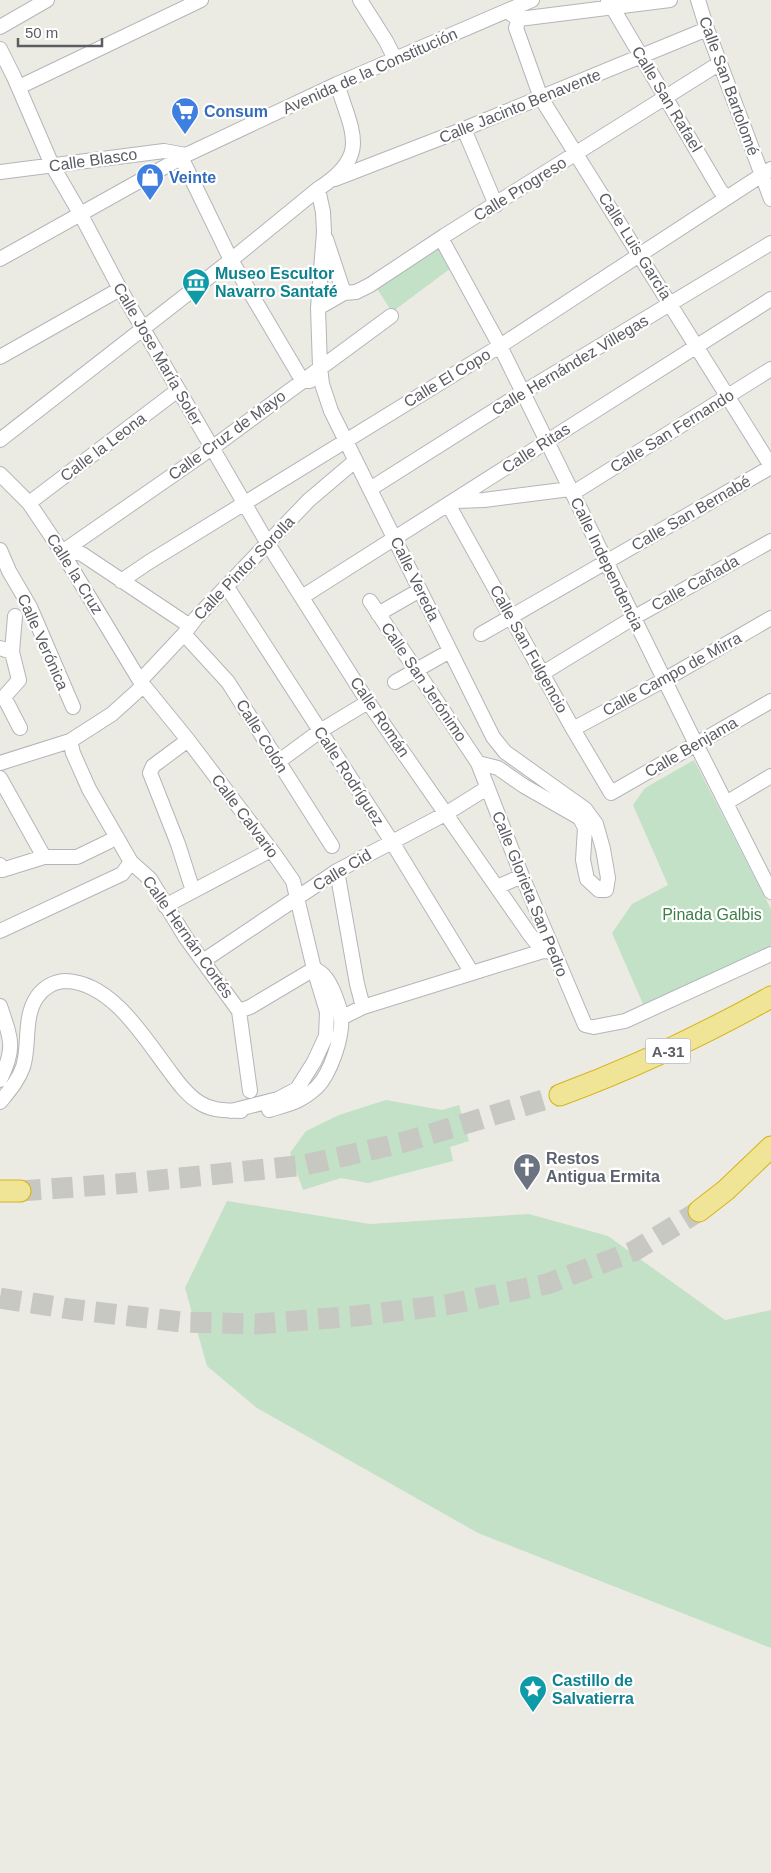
<svg xmlns="http://www.w3.org/2000/svg" width="771" height="1873" font-family="Arial,sans-serif">
	<style>
		.green { fill: #c2e1c6 }
		.lines { fill: none; stroke-linecap: round; stroke-linejoin: round }
		.highway-tunnel { stroke: #c8c8c3; stroke-width: 21; stroke-dasharray: 21 11; stroke-linecap: butt }
		.minor-casing { stroke: #b3b5b9; stroke-width: 16 }
		.highway-casing { stroke: #d6b31a; stroke-width: 23 }
		.minor { stroke: #fff; stroke-width: 14 }
		.highway { stroke: #f0e596; stroke-width: 21 }
		.labels { text-anchor: middle; dominant-baseline: central; stroke-width: 4.5; stroke-linejoin: round; paint-order: stroke }
		.shield { fill: #fff; stroke: #8c8e91; stroke-width: 1 }
		.shield-label { font-size: 15px; font-weight: bold; fill: #5b5d62 }
		.street-label { font-size: 16px; fill: #5b5d62; stroke: #fff }
		.shop-label { font-size: 16px; font-weight: bold; fill: #366cbe; stroke: #fff; text-anchor: start }
		.culture-label { font-size: 16px; font-weight: bold; fill: #0d838f; stroke: #fff; text-anchor: start }
		.park-label { font-size: 16px; fill: #3e7e49; stroke: #fff }
		.worship-label { font-size: 16px; font-weight: bold; fill: #5b616d; stroke: #fff; text-anchor: start }
	</style>
	<rect width="100%" height="100%" fill="#ecebe3"/>
	<path class="green" d="M441 245 451 268 392 312 376 287Z
		M694 760 771 909V948L643 1004 612 933 632 904 668 885 633 805 645 788Z
		M386 1100 442 1110 459 1105 469 1141 450 1147 453 1161 368 1183 341 1178 303 1190 290 1153 306 1131 339 1115Z
		M227 1201 370 1224 529 1214 608 1236 725 1320 771 1310V1648L478 1533 257 1408 207 1366 185 1288Z"/>
	<g class="lines">
		<path class="highway-tunnel" d="M20 1191 131 1183 305 1165 401 1143 560 1095
			M0 1298 70 1309 182 1322 256 1324 357 1316 446 1305 547 1284 634 1251 699 1211"/>
		<g class="minor-casing">
			<path id="minor" d="M360 0 386 41 395 59
				M608 0 720 190 727 198
				M698 0 707 29 771 199
				M511 14 519 19 670 0
				M519 19 516 28 541 98 771 466
				M0 27 47 0
				M0 49 14 77 52 165 81 215 120 289 268 544 366 699 530 935 543 951 553 952
				M19 87 201 0
				M464 129 496 205
				M181 157 231 260 302 380 310 381
				M0 172 164 151 186 155
				M335 179 464 129 707 29
				M318 189 323 212 324 232 318 308 320 367 322 384 331 411 493 737 505 752 585 809 596 824 603 849 608 878 606 890H599L587 879 583 860 585 828 580 818 524 786 498 768 478 763
				M441 238 500 346 696 744 771 892
				M326 239 344 293
				M0 259 186 155 337 84 532 0
				M318 308 344 293 356 292 370 285 444 236 720 63
				M0 357 120 289
				M0 440 231 260 318 189C370 156 353 134 337 84
				M0 474 29 503 62 552 140 681 188 740 275 855 293 881 314 969 327 1012 326 1036 314 1062 297 1089 278 1099 231 1111
				M370 489 522 393 771 243
				M573 493 771 369
				M456 501 484 500 570 489
				M29 503 178 390
				M448 504 573 729 611 793 771 701
				M0 550 9 571 30 607 73 707
				M62 552 212 448 391 316
				M62 552 78 553 82 554 190 626
				M121 581 149 562 500 346 771 169
				M227 587 392 842 472 973 363 1007 341 1018
				M302 597 771 299
				M370 601 478 763 522 876 585 1025 594 1027 625 1021 771 954
				M378 614 420 590
				M184 634 228 682 332 846
				M481 634 771 467
				M0 648 12 652 19 680 4 697 20 728
				M12 652 15 616
				M543 673 633 618 771 541
				M140 681 184 634 196 618 309 500 355 461
				M395 682 450 651
				M573 729 664 680 771 618
				M188 740 153 766 150 773 178 844 193 891
				M70 741 73 753 89 789 131 862 150 879 186 938 239 1011 250 1091
				M278 762 320 731 368 702
				M0 763 70 741 112 714 143 686
				M0 778 44 857
				M726 803 771 776
				M0 865 2 870 44 857H77L108 842 115 837
				M337 871 357 984 363 1007
				M497 887 522 876
				M165 906 271 850
				M0 931 122 874 131 862
				M203 961 337 871 447 813 487 788
				M472 973 543 951
				M0 1006C11 1039 16 1047 0 1080
				M239 1011 250 1007 314 969
				M0 1102C9 1091 18 1081 23 1067 30 1046 23 1017 37 997 43 988 54 981 66 981 113 983 145 1039 171 1073 179 1084 188 1096 200 1103 212 1111 227 1110 241 1111
				M269 1110C289 1104 301 1102 317 1087 330 1074 343 1037 341 1018 341 1009 331 982 324 976 322 973 318 971 315 969"/>
		</g>
		<g class="highway-casing">
			<path id="highway" d="M560 1095C633 1068 703 1035 771 997
				M0 1191H20
				M699 1211 726 1190 771 1147"/>
		</g>
		<use href="#minor" class="minor"/>
		<use href="#highway" class="highway"/>
	</g>
	<defs>
		<g id="supermarket-pin" transform="scale(1.4375)"><path d="M0 17L-7.5 6A9.5 9.5 0 1 1 7.5 6Z" fill="#3f7fe0" stroke="#fff"/><path d="M-6-5.5h2.5l.6 2H6L4.5 2H-2.5L-4.4-4H-6ZM-1.5 3.2a1.3 1.3 0 1 0 .1 0ZM3 3.2a1.3 1.3 0 1 0 .1 0Z" fill="#fff"/></g>
		<g id="shop-pin" transform="scale(1.4375)"><path d="M0 17L-7.5 6A9.5 9.5 0 1 1 7.5 6Z" fill="#3f7fe0" stroke="#fff"/><path d="M-5-2.5h2.3a2.7 3.5 0 0 1 5.4 0H5L5.5 6h-11ZM-1.5-2.5h3a1.5 2.3 0 0 0-3 0Z" fill="#fff"/></g>
		<g id="museum-pin" transform="scale(1.4375)"><path d="M0 17L-7.5 6A9.5 9.5 0 1 1 7.5 6Z" fill="#0f9aa8" stroke="#fff"/><path d="M0-6L6-3V-2H-6V-3ZM-5-1h2V3h-2ZM-1-1h2V3h-2ZM3-1h2V3H3ZM-6 4H6V6H-6Z" fill="#fff"/></g>
		<g id="church-pin" transform="scale(1.4375)"><path d="M0 17L-7.5 6A9.5 9.5 0 1 1 7.5 6Z" fill="#6b7280" stroke="#fff"/><path d="M-1.2-6h2.4v3.5h3.3v2.4h-3.3V6h-2.4V-.1h-3.3v-2.4h3.3Z" fill="#fff"/></g>
		<g id="sight-pin" transform="scale(1.4375)"><path d="M0 17L-7.5 6A9.5 9.5 0 1 1 7.5 6Z" fill="#0f9aa8" stroke="#fff"/><path d="M0-6L1.8-2.2L6-1.7L2.9 1.2L3.7 5.4L0 3.3L-3.7 5.4L-2.9 1.2L-6-1.7L-1.8-2.2Z" fill="#fff"/></g>
	</defs>
	<g fill-rule="evenodd">
		<use href="#supermarket-pin" x="185" y="111"/>
		<use href="#shop-pin" x="150" y="177"/>
		<use href="#museum-pin" x="196" y="282"/>
		<use href="#church-pin" x="527" y="1167"/>
		<use href="#sight-pin" x="533" y="1689"/>
	</g>
	<g class="labels">
		<rect class="shield" x="645.5" y="1038.5" width="45" height="25" rx="4"/>
		<g class="shield-label">
			<text x="668" y="1051">A-31</text>
		</g>
		<g class="street-label">
			<text transform="translate(370 71) rotate(-24)">Avenida de la Constitución</text>
			<text transform="translate(729 86) rotate(70)">Calle San Bartolomé</text>
			<text transform="translate(667 99) rotate(59)">Calle San Rafael</text>
			<text transform="translate(520 106) rotate(-22)">Calle Jacinto Benavente</text>
			<text transform="translate(93 160) rotate(-8)">Calle Blasco</text>
			<text transform="translate(520 189) rotate(-32)">Calle Progreso</text>
			<text transform="translate(635 246) rotate(58)">Calle Luis García</text>
			<text transform="translate(158 354) rotate(60)">Calle Jose María Soler</text>
			<text transform="translate(570 365) rotate(-31)">Calle Hernández Villegas</text>
			<text transform="translate(447 378) rotate(-31)">Calle El Copo</text>
			<text transform="translate(672 431) rotate(-32)">Calle San Fernando</text>
			<text transform="translate(227 435) rotate(-36)">Calle Cruz de Mayo</text>
			<text transform="translate(103 447) rotate(-37)">Calle la Leona</text>
			<text transform="translate(536 448) rotate(-33)">Calle Ritas</text>
			<text transform="translate(691 513) rotate(-30)">Calle San Bernabé</text>
			<text transform="translate(607 564) rotate(64)">Calle Independencia</text>
			<text transform="translate(244 568) rotate(-46)">Calle Pintor Sorolla</text>
			<text transform="translate(75 574) rotate(58)">Calle la Cruz</text>
			<text transform="translate(415 579) rotate(64)">Calle Vereda</text>
			<text transform="translate(695 583) rotate(-29)">Calle Cañada</text>
			<text transform="translate(43 642) rotate(66)">Calle Verónica</text>
			<text transform="translate(529 649) rotate(61)">Calle San Fulgencio</text>
			<text transform="translate(672 674) rotate(-29)">Calle Campo de Mirra</text>
			<text transform="translate(424 682) rotate(56)">Calle San Jerónimo</text>
			<text transform="translate(380 717) rotate(56)">Calle Román</text>
			<text transform="translate(262 736) rotate(58)">Calle Colón</text>
			<text transform="translate(691 747) rotate(-30)">Calle Benjama</text>
			<text transform="translate(349 776) rotate(57)">Calle Rodríguez</text>
			<text transform="translate(245 816) rotate(53)">Calle Calvario</text>
			<text transform="translate(342 870) rotate(-31)">Calle Cid</text>
			<text transform="translate(530 894) rotate(68)">Calle Glorieta San Pedro</text>
			<text transform="translate(188 937) rotate(55)">Calle Hernán Cortés</text>
		</g>
		<g class="shop-label">
			<text x="204" y="111">Consum</text>
			<text x="169" y="177">Veinte</text>
		</g>
		<g class="culture-label">
			<text x="215" y="273">Museo Escultor<tspan x="215" dy="18">Navarro Santafé</tspan></text>
			<text x="552" y="1680">Castillo de<tspan x="552" dy="18">Salvatierra</tspan></text>
		</g>
		<g class="park-label">
			<text x="712" y="914">Pinada Galbis</text>
		</g>
		<g class="worship-label">
			<text x="546" y="1158">Restos<tspan x="546" dy="18">Antigua Ermita</tspan></text>
		</g>
	</g>
	<path d="M18 38v8h84v-8" fill="none" stroke="#5b5d62" stroke-width="2.5"/>
	<text x="25" y="38" font-size="15" fill="#5b5d62" stroke="#ffffff" stroke-width="4" paint-order="stroke">50 m</text>
</svg>
